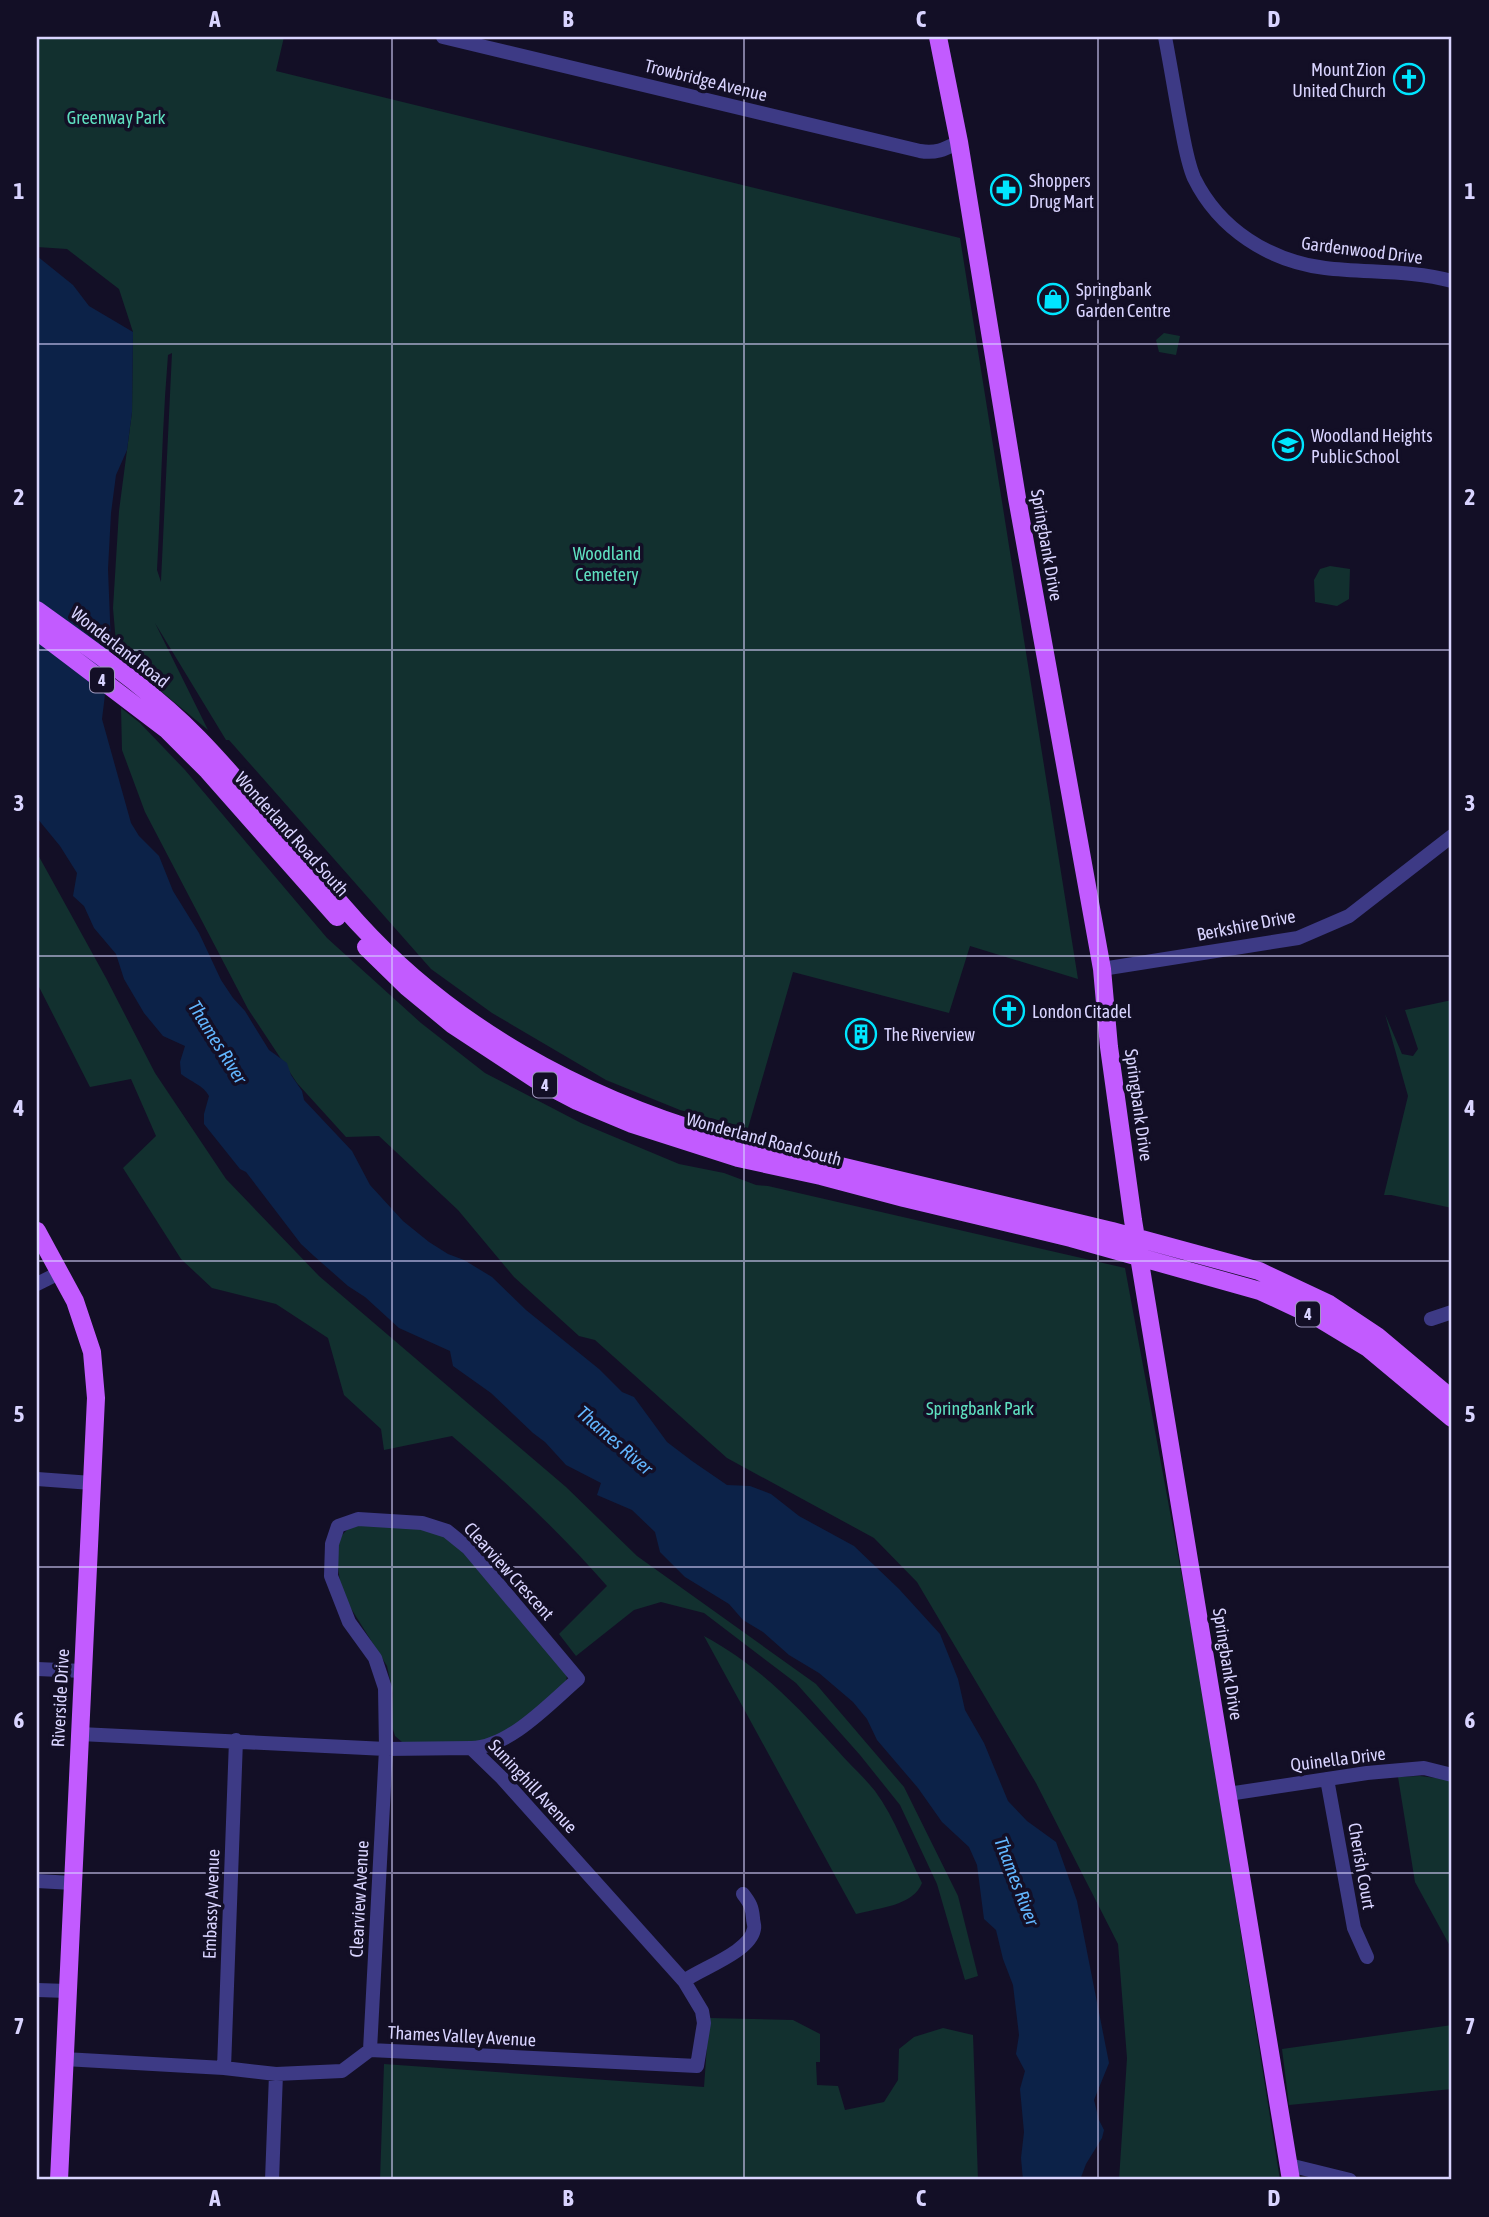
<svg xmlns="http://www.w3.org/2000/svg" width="1489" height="2217" font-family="'Asap Condensed',sans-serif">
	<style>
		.green { fill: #12302f; fill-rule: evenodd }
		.water { fill: #0c2248 }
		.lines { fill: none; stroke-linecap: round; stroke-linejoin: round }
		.minor { stroke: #3d3a85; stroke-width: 14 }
		.major { stroke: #c25bff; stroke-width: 18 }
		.grid { fill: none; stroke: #d9d4ff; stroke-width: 2; stroke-opacity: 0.55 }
		.labels { text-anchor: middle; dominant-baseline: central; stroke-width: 7; stroke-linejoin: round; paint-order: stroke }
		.shield { fill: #130f26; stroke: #9e99be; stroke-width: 2 }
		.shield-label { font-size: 16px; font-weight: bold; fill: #d9d4ff }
		.poi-label { font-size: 18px; fill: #d9d4ff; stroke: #130f26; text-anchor: start }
		.street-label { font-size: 18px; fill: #d9d4ff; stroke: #130f26 }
		.park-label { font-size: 18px; fill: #5fe0c0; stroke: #130f26 }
		.water-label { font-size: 19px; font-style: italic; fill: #62b6ff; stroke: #130f26 }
		.neatline { fill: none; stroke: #d9d4ff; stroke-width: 2.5 }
		.grid-label { font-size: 23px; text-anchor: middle; font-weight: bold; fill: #d9d4ff }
	</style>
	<rect width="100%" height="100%" fill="#130f26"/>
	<path class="green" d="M37 37H284L276 71 960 238 1078 979 970 946 949 1013 793 972 748 1128 680 1110 606 1080 492 1013 431 969 229 740H226L155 623 208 730 117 655 113 608 119 511 132 412 133 332 119 289 67 249 37 247ZM172 353 161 581V582L157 570C161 498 162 427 168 355Z
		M1164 333 1180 336 1176 355 1159 352 1156 340Z
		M1330 566 1350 569 1349 599 1337 606 1315 602 1314 580 1320 569Z
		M121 708 140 723 185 770 327 938 421 1023 485 1073 581 1123 679 1164 724 1173 756 1185 768 1186 1125 1268 1199 1669 1280 2180H1119L1127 2058 1118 1944 1036 1783 917 1582 874 1538 727 1458 595 1340 579 1336 514 1277 458 1210 379 1136 346 1137 297 1083 248 1009 145 812 122 750Z
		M37 853 106 978 155 1073 226 1179 319 1276 566 1487 637 1556 816 1684 904 1787 958 1896 978 1976 965 1980 937 1884 900 1805 860 1755 796 1683 704 1613 661 1602 634 1610 576 1656 559 1634 607 1586C560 1532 506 1482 452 1436L384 1450 381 1429 344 1395 328 1338 276 1304 212 1288 181 1259 123 1168 156 1136 131 1079 90 1087 37 983Z
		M1452 1000V1102H1449L1452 1103V1208L1391 1195H1384L1408 1096 1385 1014 1402 1054 1413 1056 1418 1049 1405 1010Z
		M360 1525 418 1528 436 1532 456 1544 567 1675 566 1682 513 1728 478 1743 402 1742 395 1736 392 1726 393 1693 387 1666 347 1602 340 1582 337 1559 340 1537 348 1529Z
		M704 1636C762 1668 794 1703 838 1751 850 1765 864 1777 875 1791 895 1818 907 1853 922 1883 913 1906 878 1908 856 1914Z
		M1420 1776 1452 1780V1958L1450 1946 1415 1882 1398 1777Z
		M709 2018 793 2020 820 2034V2062H816L817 2085 838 2086 845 2110 884 2102 898 2080 899 2049 914 2037 943 2028 973 2035 978 2180H380L384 2064 704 2087Z
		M1452 2025V2089L1289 2105 1282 2049Z"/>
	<path class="water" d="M37 256 73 285 89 306 133 332 132 412 127 450 116 475 111 513 108 569 111 646 102 719 131 823 139 836 159 856 173 891 199 933 221 980 233 998 245 1011 269 1050 287 1063 291 1075 302 1091 304 1100 352 1151 370 1185 403 1221 429 1242 448 1254 464 1260 492 1277 526 1310 599 1369 622 1392 634 1397 667 1442 692 1461 727 1485 750 1486 771 1494 799 1516 854 1546 899 1589 940 1634 958 1679 965 1710 984 1743 1008 1801 1027 1821 1056 1842 1077 1901 1109 2063 1094 2100 1099 2120 1104 2130 1102 2138 1086 2164 1080 2180H1023L1021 2158 1024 2132 1020 2089 1025 2071 1016 2054 1019 2035 1013 1985 1003 1959 996 1930 984 1919 977 1865 969 1847 942 1822 918 1788 877 1740 867 1719 853 1702 819 1673 789 1655 763 1632 743 1620 729 1604 685 1577 660 1552 655 1532 632 1510 597 1495 601 1483 566 1465 545 1442 533 1433 491 1393 453 1366 450 1351 399 1328 365 1297 348 1286 314 1256 301 1244 246 1172 240 1169 204 1124V1114L209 1096C203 1085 191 1082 181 1074L180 1062 185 1046 163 1036 144 1013 124 979 116 954 94 928 84 906 73 896 77 873 60 846 37 818Z"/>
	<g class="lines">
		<path class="minor" d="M443 37 920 151C936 154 945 149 959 142
			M1165 37C1171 68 1176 100 1182 131 1185 147 1188 164 1194 178 1219 229 1269 261 1325 268 1367 273 1411 270 1452 281
			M1102 969 1298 938 1349 916 1452 836
			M37 1284 59 1273
			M1431 1319 1452 1312
			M37 1479 92 1483
			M37 1669 83 1671
			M1327 1779 1354 1928 1367 1957
			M1228 1794 1367 1773 1424 1768 1452 1775
			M37 1881 73 1883
			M684 1981C702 1968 750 1952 754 1929 755 1926 753 1922 753 1918 752 1907 750 1903 743 1894
			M37 1990 68 1991
			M370 2050 386 1749 385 1688 375 1658 349 1622 331 1576 332 1544 338 1526 358 1519 422 1523 447 1531 468 1548 578 1679C550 1703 509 1748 471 1748
			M64 2059 224 2068 276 2074 342 2071 370 2050 697 2066 704 2023 702 2011 684 1981 502 1778 471 1748 386 1749 80 1734
			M224 2068 236 1740
			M1289 2165 1350 2180
			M272 2180 276 2074"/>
		<path class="major" d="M938 37 959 142 1017 498 1102 969 1109 1047 1133 1220 1291 2180
			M37 610C92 650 150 689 198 738 255 796 302 862 357 922 452 1027 581 1097 715 1136L1112 1231 1259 1271 1329 1304 1377 1336 1452 1399
			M37 631 166 729 208 771 337 917
			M366 947 407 987 453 1025 535 1079 577 1101 632 1124 738 1158 821 1176 904 1198 1071 1238 1260 1291 1320 1319 1368 1348 1452 1418
			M37 1231 75 1301 92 1352 96 1398 59 2180"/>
	</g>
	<path class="grid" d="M392 37V2180M744 37V2180M1098 37V2180M37 344H1452M37 650H1452M37 956H1452M37 1261H1452M37 1567H1452M37 1873H1452"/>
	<defs>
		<g id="church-ring" transform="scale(1.575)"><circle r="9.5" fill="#130f26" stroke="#00e5ff" stroke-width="1.5"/><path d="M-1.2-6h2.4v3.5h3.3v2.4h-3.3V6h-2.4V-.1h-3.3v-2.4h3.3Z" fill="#00e5ff"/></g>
		<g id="pharmacy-ring" transform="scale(1.575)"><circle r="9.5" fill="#130f26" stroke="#00e5ff" stroke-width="1.5"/><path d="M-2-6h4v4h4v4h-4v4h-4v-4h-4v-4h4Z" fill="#00e5ff"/></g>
		<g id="shop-ring" transform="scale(1.575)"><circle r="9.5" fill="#130f26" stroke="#00e5ff" stroke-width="1.5"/><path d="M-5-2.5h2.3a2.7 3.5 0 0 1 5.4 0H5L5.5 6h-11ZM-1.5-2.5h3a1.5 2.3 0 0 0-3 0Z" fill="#00e5ff"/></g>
		<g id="school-ring" transform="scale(1.575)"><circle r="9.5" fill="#130f26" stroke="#00e5ff" stroke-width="1.5"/><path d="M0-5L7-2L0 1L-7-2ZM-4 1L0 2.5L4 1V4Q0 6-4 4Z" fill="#00e5ff"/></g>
		<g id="building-ring" transform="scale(1.575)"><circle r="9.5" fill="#130f26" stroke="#00e5ff" stroke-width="1.5"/><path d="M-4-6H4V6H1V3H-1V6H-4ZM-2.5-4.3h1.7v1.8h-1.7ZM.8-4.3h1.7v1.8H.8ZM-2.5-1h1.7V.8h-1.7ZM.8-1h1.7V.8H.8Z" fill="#00e5ff"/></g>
	</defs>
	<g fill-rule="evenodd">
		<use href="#church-ring" x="1409" y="79"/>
		<use href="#pharmacy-ring" x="1006" y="190"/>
		<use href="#shop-ring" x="1053" y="299"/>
		<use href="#school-ring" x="1288" y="445"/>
		<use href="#church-ring" x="1009" y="1011"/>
		<use href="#building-ring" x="861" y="1034"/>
	</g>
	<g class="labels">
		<g class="shield">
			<rect x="90" y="667.5" width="24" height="25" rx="5"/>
			<rect x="533" y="1072.5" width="24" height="25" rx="5"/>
			<rect x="1296" y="1301.5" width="24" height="25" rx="5"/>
		</g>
		<g class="shield-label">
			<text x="102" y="680">4</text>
			<text x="545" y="1085">4</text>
			<text x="1308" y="1314">4</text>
		</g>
		<g class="poi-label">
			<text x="1386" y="69" text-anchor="end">Mount Zion<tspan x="1386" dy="21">United Church</tspan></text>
			<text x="1029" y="180">Shoppers<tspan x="1029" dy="21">Drug Mart</tspan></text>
			<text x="1076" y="289">Springbank<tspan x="1076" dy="21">Garden Centre</tspan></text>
			<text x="1311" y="435">Woodland Heights<tspan x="1311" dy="21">Public School</tspan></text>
			<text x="1032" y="1011">London Citadel</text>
			<text x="884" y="1034">The Riverview</text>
		</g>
		<g class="street-label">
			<text transform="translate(706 80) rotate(14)">Trowbridge Avenue</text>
			<text transform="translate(1362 250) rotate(7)">Gardenwood Drive</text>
			<text transform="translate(1047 545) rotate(80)">Springbank Drive</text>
			<text transform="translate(120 647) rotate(38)">Wonderland Road</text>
			<text transform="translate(292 834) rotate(48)">Wonderland Road South</text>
			<text transform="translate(1246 925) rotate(-11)">Berkshire Drive</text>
			<text transform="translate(1139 1105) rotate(82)">Springbank Drive</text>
			<text transform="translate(764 1139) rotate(15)">Wonderland Road South</text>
			<text transform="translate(509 1571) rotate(48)">Clearview Crescent</text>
			<text transform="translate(1228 1664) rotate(81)">Springbank Drive</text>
			<text transform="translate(60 1698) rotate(-87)">Riverside Drive</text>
			<text transform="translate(1338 1759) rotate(-7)">Quinella Drive</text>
			<text transform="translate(533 1786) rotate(47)">Suninghill Avenue</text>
			<text transform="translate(1362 1866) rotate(80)">Cherish Court</text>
			<text transform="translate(359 1899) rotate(-87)">Clearview Avenue</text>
			<text transform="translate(211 1904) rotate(-88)">Embassy Avenue</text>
			<text transform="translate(462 2036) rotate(3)">Thames Valley Avenue</text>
		</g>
		<g class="park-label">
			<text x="116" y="117">Greenway Park</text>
			<text x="607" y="553">Woodland<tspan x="607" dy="21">Cemetery</tspan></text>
			<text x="980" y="1408">Springbank Park</text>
		</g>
		<g class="water-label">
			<text transform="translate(218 1042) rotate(58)">Thames River</text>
			<text transform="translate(615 1440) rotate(41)">Thames River</text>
			<text transform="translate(1017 1881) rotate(69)">Thames River</text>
		</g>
	</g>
	<rect width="1489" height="2217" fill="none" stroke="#130f26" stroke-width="77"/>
	<rect x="38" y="38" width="1412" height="2140" class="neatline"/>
	<g class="grid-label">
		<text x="215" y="27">A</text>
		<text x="568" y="27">B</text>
		<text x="921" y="27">C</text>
		<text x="1274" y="27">D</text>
		<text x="19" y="199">1</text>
		<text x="1470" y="199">1</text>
		<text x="19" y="505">2</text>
		<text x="1470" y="505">2</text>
		<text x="19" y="811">3</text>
		<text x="1470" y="811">3</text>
		<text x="19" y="1116">4</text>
		<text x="1470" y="1116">4</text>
		<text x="19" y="1422">5</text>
		<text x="1470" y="1422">5</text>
		<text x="19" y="1728">6</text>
		<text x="1470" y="1728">6</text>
		<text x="19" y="2034">7</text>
		<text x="1470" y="2034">7</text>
		<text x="215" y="2206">A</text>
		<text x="568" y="2206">B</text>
		<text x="921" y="2206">C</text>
		<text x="1274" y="2206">D</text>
	</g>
</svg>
